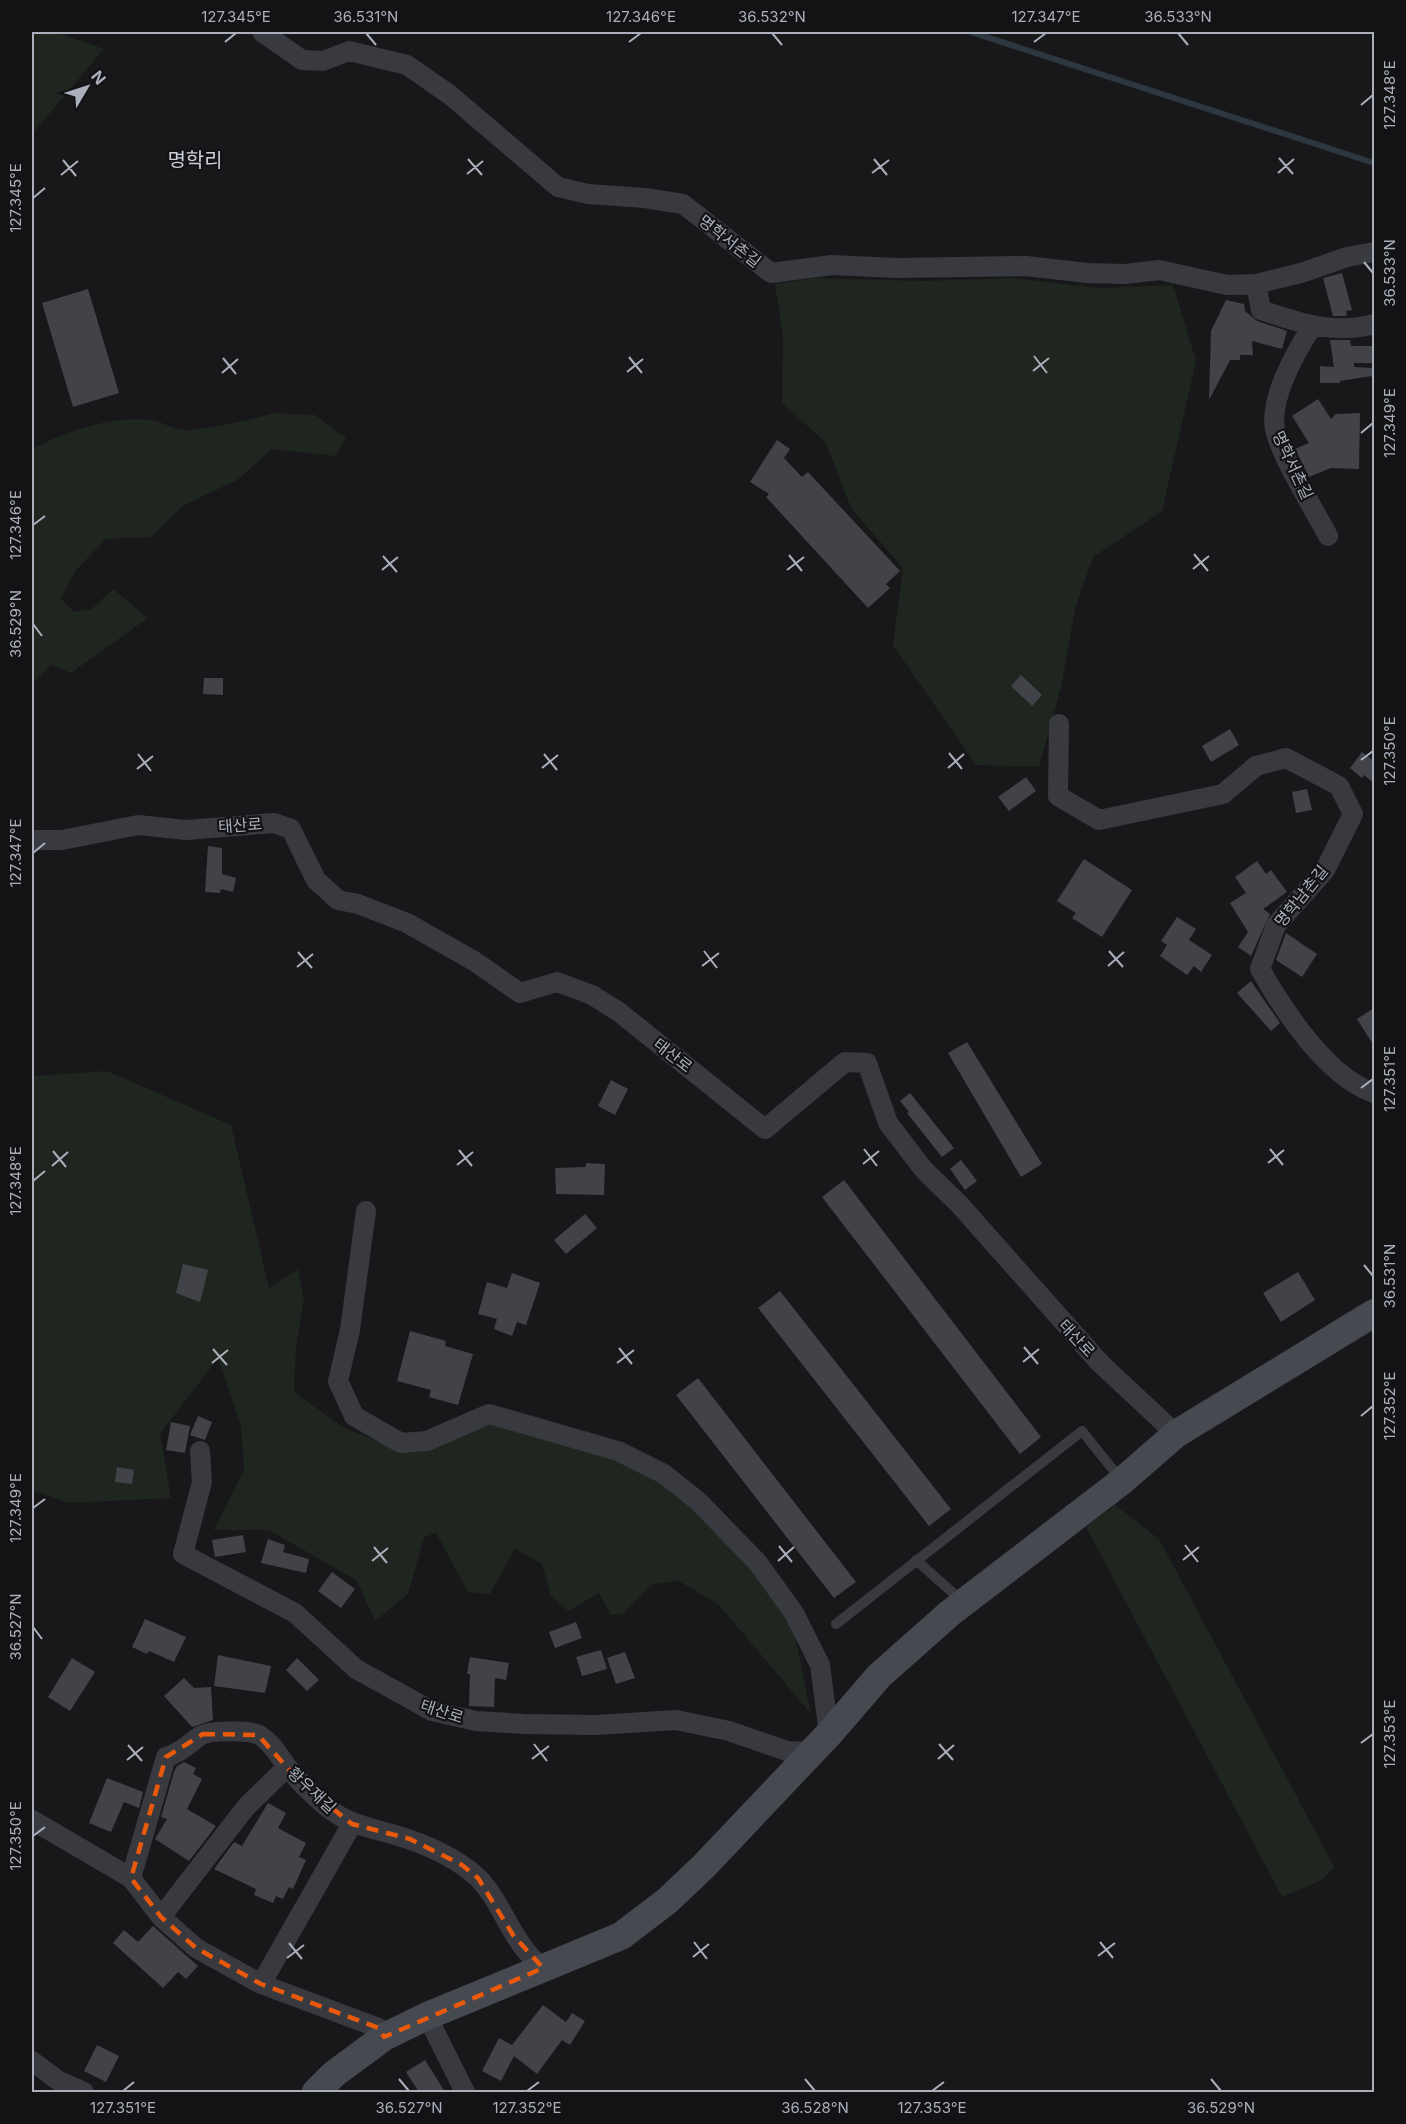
<svg xmlns="http://www.w3.org/2000/svg" width="1406" height="2124" font-family="Inter,'Noto Sans KR',sans-serif">
	<style>
		.green { fill: #1e261f }
		.lines { fill: none; stroke-linecap: round; stroke-linejoin: round }
		.stream { stroke: #2d3740; stroke-width: 6 }
		.building { fill: #424348 }
		.lane { stroke: #393a40; stroke-width: 10 }
		.street { stroke: #393a40; stroke-width: 20 }
		.secondary { stroke: #474950; stroke-width: 28 }
		.marked { fill: none; stroke: #e8590c; stroke-width: 4.5; stroke-dasharray: 12 8; stroke-linejoin: round }
		.ticks { fill: none; stroke: #aaafbb; stroke-width: 2 }
		.labels { text-anchor: middle; dominant-baseline: central; stroke-width: 4.5; stroke-linejoin: round; paint-order: stroke }
		.street-label { font-size: 16px; fill: #aaafbb; stroke: #131316 }
		.quarter-label { font-size: 20px; fill: #cbced7; stroke: #131316 }
		.neatline { fill: none; stroke: #aaafbb; stroke-width: 2 }
		.ticks-label { font-size: 15px; text-anchor: middle; fill: #aaafbb }
	</style>
	<rect width="100%" height="100%" fill="#18181b"/>
	<path class="green" d="M32 32H55L104 49 32 134Z
		M814 278 924 281 1013 278 1098 288 1173 285 1196 361 1162 511 1093 557 1075 609 1062 683 1039 767 976 765 893 645 903 568 851 508 826 443 782 403 783 337 775 284Z
		M275 413 315 415 346 438 336 456 272 449 237 480 184 505 151 537 106 539 76 570 61 599 74 612 92 609 113 589 148 618 71 673 51 665 32 685V449C69 431 107 416 150 420 162 421 173 430 185 430 215 429 246 420 275 413Z
		M107 1071 231 1125 269 1288 298 1269 304 1300 296 1346 294 1392 344 1428 401 1450 493 1422 604 1455 654 1476 691 1505 748 1562 788 1616 796 1641 811 1714 719 1605 679 1581 653 1584 622 1614 611 1615 599 1593 568 1611 551 1596 542 1564 515 1549 490 1594 468 1592 436 1533 424 1537 408 1594 375 1621 357 1581 269 1530H214L244 1470 241 1426 218 1358 160 1434 171 1498 69 1503 32 1490V1076Z
		M1115 1505 1159 1539 1335 1868 1320 1881 1282 1897 1086 1527Z"/>
	<g class="lines">
		<path class="stream" d="M971 32 1374 163"/>
	</g>
	<path class="building" d="M1342 273 1352 310 1346 311 1347 316H1333L1323 278Z
		M88 289 119 393 73 407 42 303Z
		M1226 300 1244 304 1245 311 1257 321 1287 331 1282 349 1252 341 1253 355H1240V360H1230L1209 400 1211 331Z
		M1330 340H1350L1351 346H1374V363H1354V367L1372 368V376L1340 381V383H1320V366L1334 367Z
		M1318 399 1331 419 1336 414 1360 413 1359 469 1331 468 1309 477 1295 449 1309 443 1292 416Z
		M777 440 790 449 784 458 802 477 808 472 900 571 886 584 890 588 868 608 766 497 769 494 750 482Z
		M1021 675 1042 695 1032 706 1011 686Z
		M204 678H223V695L203 694Z
		M1230 729 1239 745 1211 762 1202 746Z
		M1362 752 1374 761V783L1364 775 1362 778 1350 768Z
		M1026 777 1036 791 1009 811 998 797Z
		M1307 789 1312 810 1296 813 1292 792Z
		M208 846 222 848V874L236 878 233 892 221 889 220 893 205 892Z
		M1084 859 1132 890 1102 937 1072 918 1076 913 1057 901Z
		M1257 861 1266 874 1271 870 1287 892 1263 909 1270 914 1251 956 1238 947 1248 932 1230 903 1246 893 1235 877Z
		M1177 917 1196 929 1189 940 1212 955 1201 972 1194 966 1187 975 1160 956 1167 945 1161 941Z
		M1286 933 1317 954 1302 977 1276 960Z
		M1251 981 1280 1023 1271 1031 1237 993Z
		M1374 1008V1046L1357 1019Z
		M967 1042 1042 1164 1021 1177 948 1053Z
		M611 1080 628 1089 615 1115 598 1106Z
		M910 1093 954 1148 942 1157 907 1113 909 1112 900 1101Z
		M961 1160 977 1181 965 1190 950 1169Z
		M586 1163 605 1164 604 1195 556 1194 555 1168 586 1167Z
		M844 1180 1041 1437 1020 1454 822 1197Z
		M585 1214 597 1228 566 1254 554 1240Z
		M183 1264 208 1270 200 1302 176 1293Z
		M1298 1272 1315 1300 1281 1322 1263 1293Z
		M512 1273 540 1283 526 1325 517 1322 512 1336 494 1329 497 1319 478 1314 487 1282 507 1288Z
		M780 1291 951 1509 929 1526 758 1308Z
		M410 1331 446 1341 445 1346 473 1354 458 1405 429 1397 431 1390 397 1381Z
		M698 1378 856 1582 834 1598 676 1395Z
		M198 1416 212 1422 205 1440 190 1435Z
		M171 1422 190 1426 185 1453 166 1450Z
		M117 1467 134 1470 132 1484 115 1482Z
		M243 1535 246 1552 215 1557 212 1540Z
		M268 1539 285 1545 283 1552 309 1559 306 1573 261 1563Z
		M332 1572 355 1589 341 1608 318 1591Z
		M145 1619 186 1637 174 1662 149 1651 147 1654 132 1647Z
		M576 1622 582 1638 555 1648 549 1632Z
		M601 1650 607 1669 582 1676 576 1657Z
		M625 1652 635 1678 616 1684 607 1658Z
		M218 1655 271 1666 265 1693 214 1686Z
		M470 1657 509 1663 506 1680 495 1678 494 1707 469 1706 470 1674H467Z
		M72 1658 95 1672 70 1711 48 1697Z
		M297 1658 319 1680 307 1691 286 1670Z
		M184 1678 194 1688 211 1687 213 1720 192 1727 164 1696Z
		M184 1762 196 1768 193 1774 202 1779 187 1809 216 1826 189 1861 155 1839 167 1819 161 1817 174 1772 177 1766Z
		M107 1778 143 1792 139 1808 124 1802 111 1832 89 1823Z
		M268 1803 286 1813 278 1828 306 1843 299 1857 306 1860 293 1889 289 1887 283 1899 276 1896 273 1903 254 1895 256 1889 214 1869 234 1842 242 1846Z
		M153 1926 198 1966 186 1979 178 1972 163 1988 113 1943 124 1930 138 1942Z
		M543 2005 566 2022 572 2013 585 2021 570 2045 562 2040 537 2074 514 2056 501 2081 482 2071 499 2038 512 2045Z
		M97 2045 119 2056 106 2082 84 2071Z
		M425 2060 445 2092H419L406 2072Z"/>
	<g class="lines">
		<path class="lane" d="M916 1560 963 1602
			M836 1624 1082 1431 1122 1481"/>
		<path class="street" d="M262 32 302 60 323 61 349 51 407 65 450 95 558 187 588 194 645 198 683 204 771 273 832 265 897 268 1026 266 1087 273 1125 274 1159 270 1227 285 1256 284 1301 273 1347 257 1374 252
			M1256 284 1261 310C1299 323 1334 335 1374 324
			M1312 327C1296 351 1269 399 1275 429 1280 455 1314 509 1328 536
			M1059 724 1058 796 1099 820 1223 794 1256 766 1286 758 1339 786 1353 814 1325 870 1276 925 1260 969C1284 1011 1327 1077 1374 1093
			M32 840H62L138 825 186 830 274 823 291 829 316 880 338 900 358 904 407 923 474 961 520 993 557 982 592 995 619 1012 765 1129 845 1062 867 1063 888 1123 924 1170 959 1204 1100 1363 1176 1434
			M366 1211 350 1330 338 1381 354 1416 401 1443 427 1441 489 1414 618 1451 664 1474 698 1501 758 1563 794 1613 820 1665 829 1734
			M200 1451 202 1482 183 1554 295 1613 356 1669 432 1711 476 1721 524 1724 596 1725 676 1720 729 1731 787 1751 811 1752
			M32 1820 131 1878 161 1917 196 1948 261 1984 379 2028 384 2037
			M131 1878 166 1757C181 1753 188 1744 200 1736 209 1730 249 1730 259 1735 272 1742 280 1758 289 1769 300 1783 314 1796 328 1808 352 1827 379 1829 408 1839 431 1847 458 1860 476 1876 503 1901 510 1942 543 1968
			M161 1917 246 1807 287 1767
			M261 1984 352 1824
			M427 2016 465 2092
			M32 2061 59 2081 84 2092"/>
		<path class="secondary" d="M316 2092 334 2074 384 2037 427 2016 621 1936 667 1901 704 1866 829 1734 879 1676 950 1613 1122 1481 1176 1434 1374 1313"/>
	</g>
	<path class="marked" d="M203 1734 258 1735 301 1783 352 1824 410 1839 462 1865 478 1878 513 1935 543 1968 384 2037 379 2028 261 1984 196 1948 161 1917 131 1878 166 1757Z"/>
	<path class="ticks" d="M366 33 376 45M772 33 782 45M1178 33 1188 45M225 42 236 33M629 42 641 33M1034 42 1046 33M1361 105 1373 95M1279 158 1293 174M468 159 482 175M874 159 887 175M63 160 76 176M872 173 889 160M1278 173 1294 159M467 174 483 161M61 175 78 161M33 198 45 188M1364 262 1373 273M1034 356 1047 373M629 357 642 373M223 358 236 374M1033 371 1049 358M627 372 643 359M222 373 238 359M1361 433 1373 423M33 525 45 516M1194 554 1208 571M789 555 802 571M383 556 397 572M1193 569 1209 556M382 570 398 557M787 570 804 557M33 624 42 636M949 753 962 769M138 754 151 771M544 754 557 770M1361 760 1373 751M542 768 558 755M948 768 964 754M137 769 153 756M33 853 45 843M704 951 717 968M1109 951 1123 967M298 952 312 968M702 966 719 953M1108 966 1124 952M297 967 313 954M1361 1088 1373 1079M864 1149 877 1166M1270 1149 1283 1165M459 1150 472 1166M53 1151 66 1167M1268 1163 1284 1150M863 1164 879 1151M457 1165 473 1152M52 1166 68 1152M33 1181 45 1171M1364 1265 1373 1276M1024 1347 1038 1364M619 1348 632 1364M213 1349 227 1365M1023 1362 1039 1349M212 1363 228 1350M617 1363 634 1350M1361 1416 1373 1406M33 1508 45 1499M1185 1545 1198 1562M779 1546 792 1562M374 1547 387 1563M1183 1560 1199 1547M372 1561 388 1548M778 1561 794 1547M33 1627 42 1639M1361 1743 1373 1734M534 1744 547 1761M939 1744 953 1760M128 1745 142 1761M532 1759 549 1746M938 1759 954 1745M127 1760 143 1747M33 1836 45 1827M694 1942 707 1959M1100 1942 1113 1958M289 1943 302 1959M1098 1956 1115 1943M693 1957 709 1944M287 1958 304 1945M399 2079 409 2091M805 2079 815 2091M1211 2079 1221 2091M123 2091 134 2082M527 2091 539 2082M932 2091 944 2082"/>
	<g class="labels">
		<g class="street-label">
			<text transform="translate(730 241) rotate(38)">명학서촌길</text>
			<text transform="translate(1293 465) rotate(65)">명학서촌길</text>
			<text transform="translate(240 825) rotate(-4)">태산로</text>
			<text transform="translate(1301 896) rotate(-51)">명학남촌길</text>
			<text transform="translate(673 1055) rotate(38)">태산로</text>
			<text transform="translate(1077 1338) rotate(47)">태산로</text>
			<text transform="translate(442 1711) rotate(18)">태산로</text>
			<text transform="translate(312 1790) rotate(43)">황우재길</text>
		</g>
		<g class="quarter-label">
			<text x="195" y="160">명학리</text>
		</g>
	</g>
	<rect width="1406" height="2124" fill="none" stroke="#131316" stroke-width="66"/>
	<g transform="translate(87 87) rotate(51)" stroke="#131316" stroke-width="4.5" paint-order="stroke">
	<path d="M0-4.5L10 22L0 15L-10 22Z" fill="#aaafbb"/>
	<text y="-9" font-size="16" font-weight="bold" text-anchor="middle" fill="#aaafbb">N</text>
	</g>
	<rect x="33" y="33" width="1340" height="2058" class="neatline"/>
	<g class="ticks-label">
		<text x="236" y="22">127.345°E</text>
		<text x="366" y="22">36.531°N</text>
		<text x="641" y="22">127.346°E</text>
		<text x="772" y="22">36.532°N</text>
		<text x="1046" y="22">127.347°E</text>
		<text x="1178" y="22">36.533°N</text>
		<text transform="translate(1390 95) rotate(-90)" y="5">127.348°E</text>
		<text transform="translate(16 198) rotate(-90)" y="5">127.345°E</text>
		<text transform="translate(1390 273) rotate(-90)" y="5">36.533°N</text>
		<text transform="translate(1390 423) rotate(-90)" y="5">127.349°E</text>
		<text transform="translate(16 525) rotate(-90)" y="5">127.346°E</text>
		<text transform="translate(16 624) rotate(-90)" y="5">36.529°N</text>
		<text transform="translate(1390 751) rotate(-90)" y="5">127.350°E</text>
		<text transform="translate(16 853) rotate(-90)" y="5">127.347°E</text>
		<text transform="translate(1390 1079) rotate(-90)" y="5">127.351°E</text>
		<text transform="translate(16 1181) rotate(-90)" y="5">127.348°E</text>
		<text transform="translate(1390 1276) rotate(-90)" y="5">36.531°N</text>
		<text transform="translate(1390 1406) rotate(-90)" y="5">127.352°E</text>
		<text transform="translate(16 1508) rotate(-90)" y="5">127.349°E</text>
		<text transform="translate(16 1627) rotate(-90)" y="5">36.527°N</text>
		<text transform="translate(1390 1734) rotate(-90)" y="5">127.353°E</text>
		<text transform="translate(16 1836) rotate(-90)" y="5">127.350°E</text>
		<text x="123" y="2113">127.351°E</text>
		<text x="409" y="2113">36.527°N</text>
		<text x="527" y="2113">127.352°E</text>
		<text x="815" y="2113">36.528°N</text>
		<text x="932" y="2113">127.353°E</text>
		<text x="1221" y="2113">36.529°N</text>
	</g>
</svg>
